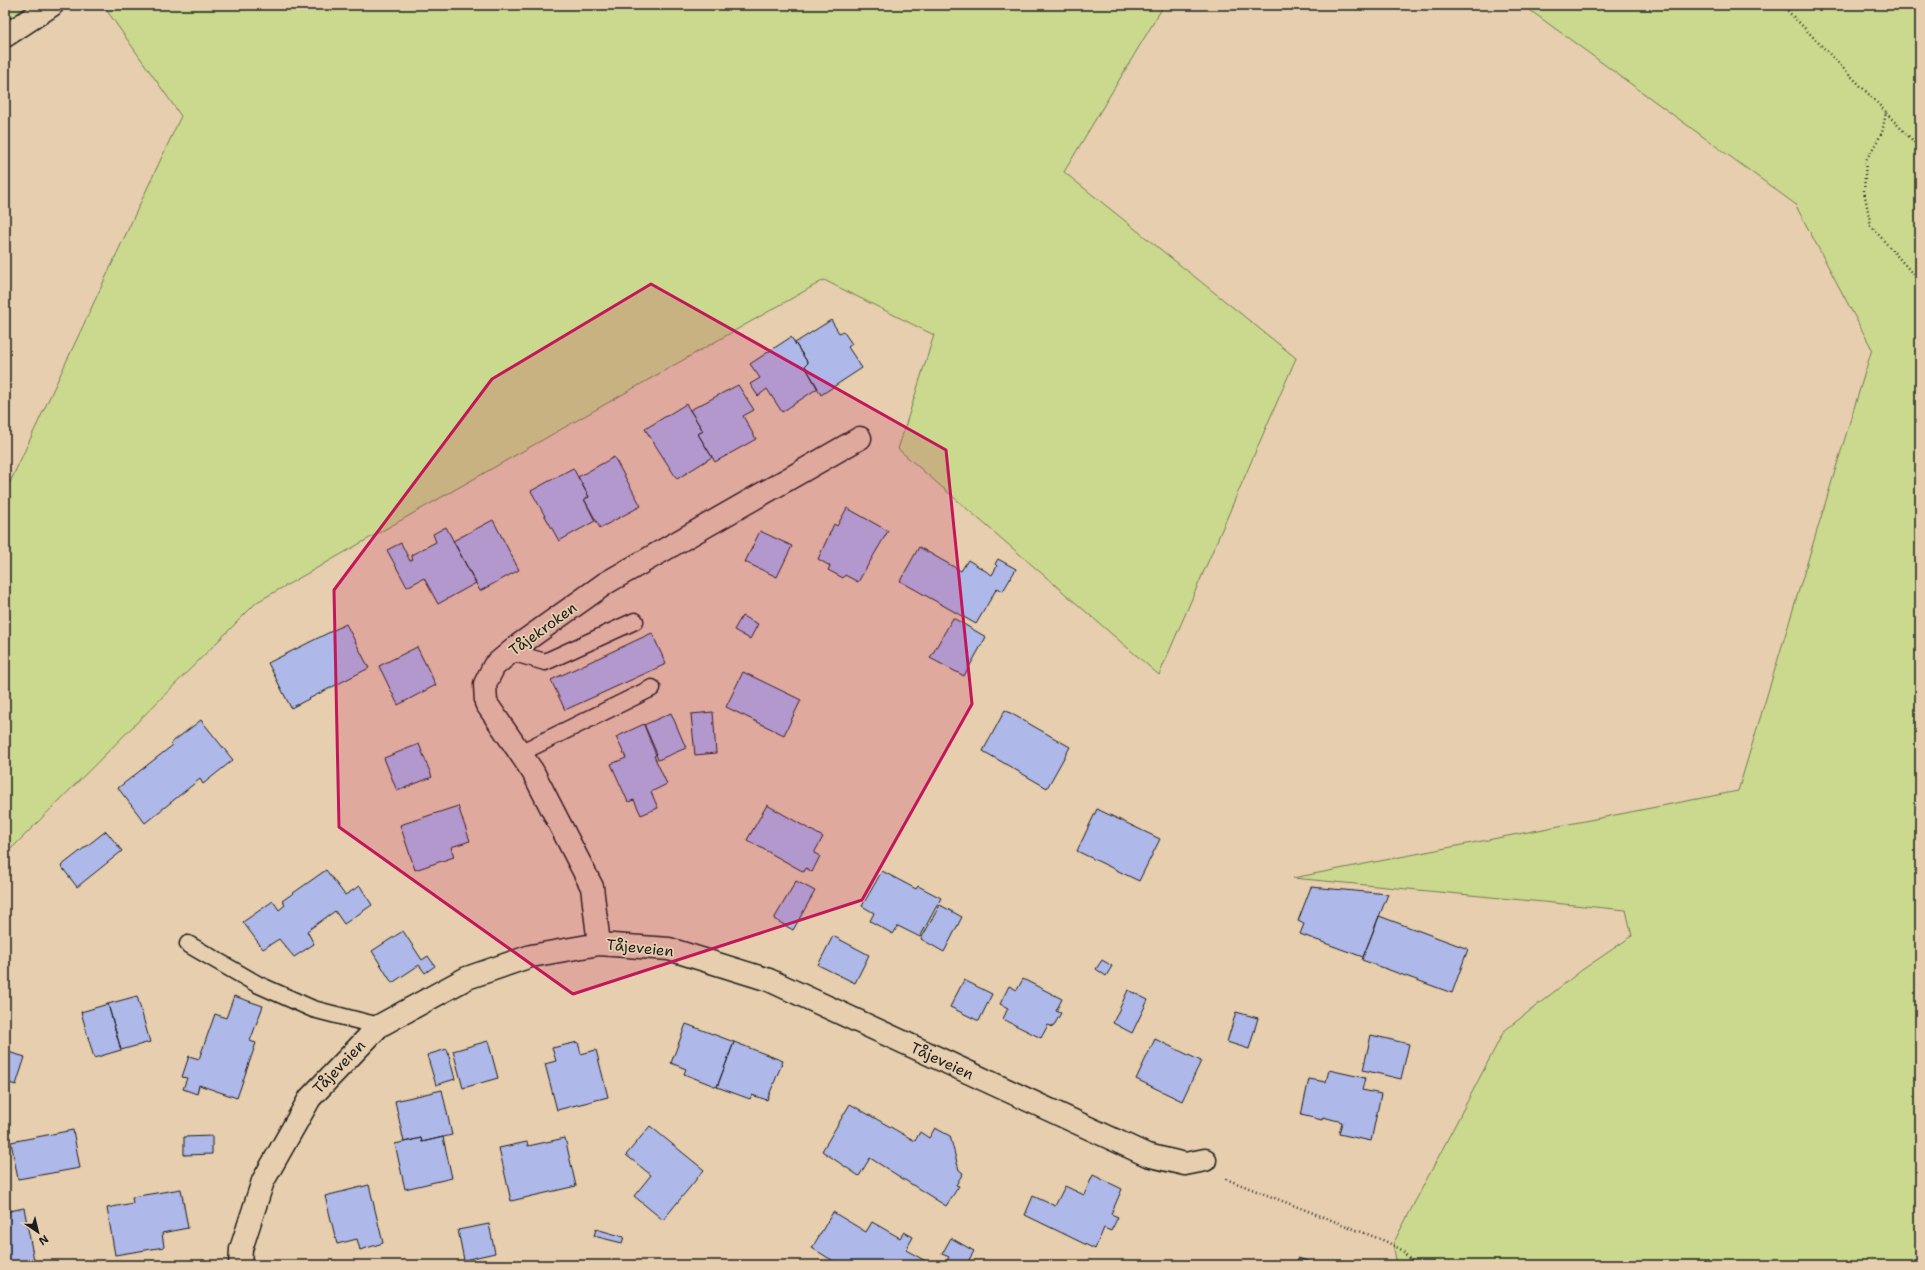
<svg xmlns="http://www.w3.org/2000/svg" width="1925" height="1270" font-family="'Shantell Sans',sans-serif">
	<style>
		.green { fill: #cad98d; stroke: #737a54 }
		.building { fill: #aeb8e9; stroke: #1c1c1c }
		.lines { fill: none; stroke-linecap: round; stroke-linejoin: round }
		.lane-casing { stroke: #1c1c1c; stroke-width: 19 }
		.street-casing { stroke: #1c1c1c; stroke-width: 25 }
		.path { stroke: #1c1c1c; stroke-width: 2.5; stroke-dasharray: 1 3; stroke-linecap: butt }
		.lane { stroke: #e6ceae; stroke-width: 16 }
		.street { stroke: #e6ceae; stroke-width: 22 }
		.marked { fill: #c2185b; fill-opacity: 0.2; stroke: #c2185b; stroke-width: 3; stroke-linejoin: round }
		.labels { text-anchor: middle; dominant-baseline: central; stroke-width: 3.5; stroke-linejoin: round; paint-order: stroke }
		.street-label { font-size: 15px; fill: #1c1c1c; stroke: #e6ceae }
	</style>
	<rect width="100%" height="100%" fill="#e6ceae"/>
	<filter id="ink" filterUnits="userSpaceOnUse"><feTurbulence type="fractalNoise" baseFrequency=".025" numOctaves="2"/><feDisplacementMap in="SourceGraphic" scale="8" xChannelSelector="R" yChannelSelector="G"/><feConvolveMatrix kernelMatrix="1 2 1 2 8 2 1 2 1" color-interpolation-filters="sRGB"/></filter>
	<g filter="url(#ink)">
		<path class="green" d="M5 5H80L5 22Z
			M103 5H1164L1064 172 1296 358 1159 675 898 449 934 335 824 280 257 602 5 855V493L181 116Z
			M1523 5H1920V1265H1397L1393 1244 1504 1031 1582 970 1632 936 1626 910 1293 878 1738 791 1872 349 1795 204Z"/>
		<path class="building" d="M831 320 839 333 843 331 852 344 848 347 862 368 821 395 805 366 808 363 795 343Z
			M791 337 808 363 805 366 818 388 782 412 767 389 758 396 750 384 760 378 750 364Z
			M738 385 754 410 743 416 756 439 715 462 698 434 703 431 690 410Z
			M686 404 703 431 698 434 712 457 677 479 645 429Z
			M614 457 641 506 600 528 584 499 589 497 578 477Z
			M573 468 589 497 584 499 595 521 559 541 531 491Z
			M847 508 888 531 858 582 845 575 843 578 828 570 830 566 818 559 834 524 837 526Z
			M493 520 519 570 480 591 453 541Z
			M446 527 476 583 438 604 424 578 407 587 387 550 401 543 410 561 413 559 411 555 436 542 433 534Z
			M760 531 792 546 777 577 745 562Z
			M919 547 961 571 968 560 992 575 997 566 995 564 998 559 1016 569 1003 591 997 588 976 624 900 581Z
			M742 616 758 624 750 639 734 630Z
			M953 618 986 637 964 676 930 658Z
			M346 624 369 668 291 708 268 663Z
			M652 633 666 664 565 710 551 680Z
			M417 647 436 685 398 705 379 666Z
			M743 672 801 700 784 735 726 707Z
			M1005 710 1070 747 1047 788 983 751Z
			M713 712 716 753 695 755 691 714Z
			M671 713 686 748 658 760 644 725Z
			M201 720 233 760 203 784 200 779 145 823 118 788 173 745 171 743Z
			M644 724 657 754 654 756 667 784 651 792 658 808 641 815 634 800 628 802 611 764 626 758 616 737Z
			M419 744 432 777 397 791 384 758Z
			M767 805 823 837 814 853 820 856 812 872 806 868 804 872 747 840Z
			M458 806 470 841 451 847 454 857 415 870 400 825Z
			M1097 809 1160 839 1139 881 1077 851Z
			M106 831 122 851 77 887 61 866Z
			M326 870 345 895 360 886 372 905 344 924 335 911 307 931 314 944 294 957 279 939 263 949 243 922 273 901 279 910 285 905 282 901Z
			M882 871 916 889 918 886 941 898 920 937 898 926 893 934 870 921 874 913 862 906Z
			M796 881 815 891 793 930 774 919Z
			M1311 887 1388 894 1363 957 1300 934 1304 924 1298 921Z
			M940 905 962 917 944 952 921 939Z
			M1379 916 1468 949 1452 993 1362 960Z
			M403 931 422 960 428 956 435 966 425 973 419 965 392 983 372 951Z
			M833 936 869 955 855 983 818 965Z
			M1102 960 1112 966 1106 976 1096 969Z
			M1023 979 1062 999 1056 1011 1061 1013 1053 1027 1048 1025 1041 1038 1003 1019 1008 1008 1000 1004 1009 986 1017 990Z
			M964 980 992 994 979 1021 950 1007Z
			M1128 990 1148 1000 1132 1033 1113 1023Z
			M137 996 150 1042 121 1050 108 1004Z
			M234 996 263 1006 250 1041 256 1043 237 1098 199 1085 197 1094 183 1089 187 1078 182 1077 189 1056 199 1059 215 1014 226 1018Z
			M108 1004 121 1050 94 1058 81 1012Z
			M1236 1012 1258 1018 1249 1049 1227 1042Z
			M686 1024 734 1042 717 1087 684 1074 686 1069 671 1063Z
			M1371 1035 1409 1044 1401 1079 1363 1070Z
			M1155 1039 1201 1061 1182 1101 1136 1079Z
			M488 1041 498 1078 463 1088 453 1051Z
			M578 1042 581 1054 596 1050 608 1097 557 1110 545 1064 556 1061 552 1048Z
			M734 1042 783 1061 767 1100 752 1095 750 1099 717 1087Z
			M447 1049 455 1079 436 1085 427 1055Z
			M5 1051 25 1057 16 1085 5 1082Z
			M1329 1070 1365 1078 1362 1090 1381 1094 1371 1141 1339 1134 1342 1122 1323 1117 1322 1120 1301 1115 1309 1079 1326 1082Z
			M442 1090 452 1135 422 1142 421 1138 404 1142 395 1101Z
			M850 1104 915 1141 920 1132 929 1138 935 1128 950 1136 959 1170 963 1173 956 1185 959 1186 946 1206 870 1158 859 1176 822 1151Z
			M650 1126 704 1170 663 1220 634 1196 651 1175 626 1155Z
			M73 1130 80 1168 18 1179 11 1142Z
			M212 1136V1154L184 1155V1137Z
			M443 1137 452 1178 405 1189 395 1144 421 1138 422 1142Z
			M565 1138 576 1186 511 1201 499 1148 527 1142 528 1146Z
			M1093 1175 1122 1189 1111 1214 1118 1217 1111 1231 1104 1228 1095 1249 1025 1215 1033 1196 1055 1206 1065 1186 1084 1195Z
			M369 1185 383 1243 360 1250 357 1239 337 1244 325 1196Z
			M181 1189 188 1228 162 1233 164 1247 115 1255 107 1208 133 1203 132 1197Z
			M24 1208 35 1265H9L8 1261 5 1262V1212Z
			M833 1212 866 1232 872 1222 900 1238 904 1232 913 1237 906 1250 929 1263 928 1265H840L812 1248Z
			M489 1224 495 1253 464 1260 458 1230Z
			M596 1229 624 1237 622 1243 594 1236Z
			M951 1238 974 1251 966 1265H944L949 1257 942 1254Z
			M1298 1258 1321 1265H1296Z"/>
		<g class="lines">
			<g class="lane-casing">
				<path id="lane" d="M511 652 545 662 635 621
					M520 753 652 688
					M188 944 257 984 313 1009 379 1026"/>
			</g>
			<g class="street-casing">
				<path id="street" d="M5 36 52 5
					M599 944 592 887 533 772 486 703 485 684 494 666 519 645 606 583 860 438
					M240 1265 241 1249 263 1181 310 1098 379 1026 467 978 531 956 599 944 669 949 769 980 1147 1155 1185 1164 1205 1160"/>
			</g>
			<path class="path" d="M1782 5 1886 112 1882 133 1866 160 1864 191 1871 226 1913 274 1920 279
				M1886 113 1920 148
				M1226 1179 1385 1241 1402 1250 1414 1265"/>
			<use href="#lane" class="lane"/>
			<use href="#street" class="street"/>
		</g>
	</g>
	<path class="marked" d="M651 284 946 450 972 704 862 900 573 994 339 827 334 590 492 379Z"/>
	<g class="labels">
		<g class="street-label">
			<text transform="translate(543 629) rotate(-36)">Tåjekroken</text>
			<text transform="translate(640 948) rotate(6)">Tåjeveien</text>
			<text transform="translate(942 1061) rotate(25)">Tåjeveien</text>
			<text transform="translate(339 1067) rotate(-46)">Tåjeveien</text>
		</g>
	</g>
	<rect width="1925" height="1270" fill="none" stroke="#e6ceae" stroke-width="20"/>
	<rect x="10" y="10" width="1905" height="1250" fill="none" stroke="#1c1c1c" stroke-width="1.5" filter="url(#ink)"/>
	<g transform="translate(38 1232) rotate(145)" stroke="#e6ceae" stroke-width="3" paint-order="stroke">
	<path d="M0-3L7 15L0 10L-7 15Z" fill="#1c1c1c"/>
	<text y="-6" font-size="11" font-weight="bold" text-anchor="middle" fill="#1c1c1c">N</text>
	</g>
</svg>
